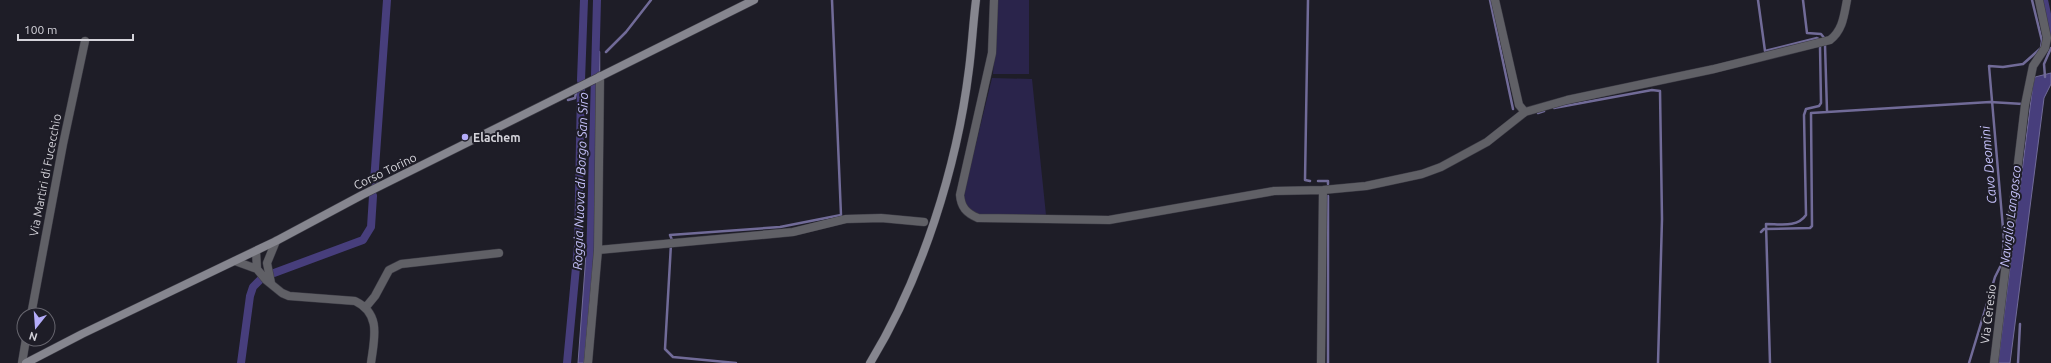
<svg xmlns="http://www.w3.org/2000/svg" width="2051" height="363" font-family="Ubuntu,sans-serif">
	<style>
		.green { fill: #2a244b }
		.water { fill: #473e7c; stroke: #716b98 }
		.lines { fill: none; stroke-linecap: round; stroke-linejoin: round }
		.stream { stroke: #716b98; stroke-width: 2.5 }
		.canal { stroke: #473e7c; stroke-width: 8 }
		.street-casing { stroke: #3b3a44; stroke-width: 9 }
		.secondary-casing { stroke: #3b3a44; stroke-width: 9 }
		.street { stroke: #606066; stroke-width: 8 }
		.secondary { stroke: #86868f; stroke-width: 8 }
		.poi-dot { fill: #b4acf9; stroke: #1e1d27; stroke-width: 1.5 }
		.labels { text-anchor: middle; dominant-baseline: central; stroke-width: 4; stroke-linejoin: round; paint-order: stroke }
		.poi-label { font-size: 12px; font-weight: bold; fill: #d4d3da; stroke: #1e1d27; text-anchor: start }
		.street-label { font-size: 12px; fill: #d4d3da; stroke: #1e1d27 }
		.water-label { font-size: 13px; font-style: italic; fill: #c5c1fa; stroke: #1e1d27 }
	</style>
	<rect width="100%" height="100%" fill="#1e1d27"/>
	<path class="green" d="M998 0H1029V74H993Z
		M992 78 1032 79 1046 215H981L969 210 963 197Z"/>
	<path class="water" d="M2051 73V84L2044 98 2010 363H1998L2033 84 2035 77Z
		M586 254H593V263L584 363H578Z"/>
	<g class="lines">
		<path class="stream" d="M1308 0 1305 180 1310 181
			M1490 0 1513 109
			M1758 0 1765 51 1817 38 1819 39
			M1803 0 1807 33 1821 34 1825 39
			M1825 45 1827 111
			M606 52 626 32 651 0
			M599 71V52
			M2045 77 2044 64 2051 48
			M568 100 575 98 576 93
			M1554 108 1652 90 1660 91 1662 219 1658 363
			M1538 113 1544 111
			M1318 181H1328V184
			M1761 232 1764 229 1810 228 1812 226 1811 113 1990 102 2023 104
			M672 240 670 235 780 227 841 215 832 0
			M671 244 665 349 673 357 736 363
			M1328 363V196
			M1770 363 1766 224C1780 224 1797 228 1806 215L1804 115 1806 109 1819 106 1821 103 1820 46
			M1969 363 1995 277 2002 263 2004 240 1989 66 2003 67 2023 64 2041 48 2042 41 2032 0
			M2018 363 2020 324"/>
		<path class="canal" d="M2044 0 2051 33
			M581 80 584 0
			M374 182 387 0
			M590 265 597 0
			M274 273 363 240 371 227 373 196
			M241 363 250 296 253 287 260 280
			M567 363 578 246 581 90"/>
		<g class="street-casing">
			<path id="street" d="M994 0 992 53 960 195C961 207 966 213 978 218L1109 220 1274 191 1323 190 1366 186 1422 174 1441 167 1487 142 1525 112
				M1495 0 1519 105 1525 112 1567 100 1714 69 1830 40C1843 30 1844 15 1847 0
				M598 250 793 232 846 219 881 218 924 222
				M256 251 257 269
				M235 261 257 269 266 280 282 293 289 296 355 301C382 314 374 339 371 363
				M271 283 267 263 276 241
				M366 307 375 296 389 270 401 264 499 253
				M31 315 63 144 85 41
				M22 363 26 339
				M588 363 598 250 600 76
				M1321 363 1323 190
				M1994 363 2025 105 2033 66 2045 48 2047 38 2039 0"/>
		</g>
		<g class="secondary-casing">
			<path id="secondary" d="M26 363 82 334 276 241 362 195 754 0
				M870 363C922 278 957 167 969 69 972 46 973 23 976 0"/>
		</g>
		<use href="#street" class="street"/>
		<use href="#secondary" class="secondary"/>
	</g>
	<circle class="poi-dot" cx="465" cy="137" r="4"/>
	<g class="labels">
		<g class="poi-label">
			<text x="473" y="137">Elachem</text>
		</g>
		<g class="street-label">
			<text transform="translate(385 171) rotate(-26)">Corso Torino</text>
			<text transform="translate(45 175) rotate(-79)">Via Martiri di Fucecchio</text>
			<text transform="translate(1988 314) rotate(-83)">Via Ceresio</text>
		</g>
		<g class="water-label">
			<text transform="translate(1988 165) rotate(-95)">Cavo Deomini</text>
			<text transform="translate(580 181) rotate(-88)">Roggia Nuova di Borgo San Siro</text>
			<text transform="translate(2010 216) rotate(-83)">Naviglio Langosco</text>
		</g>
	</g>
	<g transform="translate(36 327) rotate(197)"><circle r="19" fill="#1e1d27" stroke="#67666f"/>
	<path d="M0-3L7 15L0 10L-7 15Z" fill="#b4acf9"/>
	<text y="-6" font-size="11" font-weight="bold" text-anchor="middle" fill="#d4d3da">N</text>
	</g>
	<path d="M18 34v6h115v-6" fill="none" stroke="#d4d3da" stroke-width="2"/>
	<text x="24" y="34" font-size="12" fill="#d4d3da" stroke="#1e1d27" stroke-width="3" paint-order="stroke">100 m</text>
</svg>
